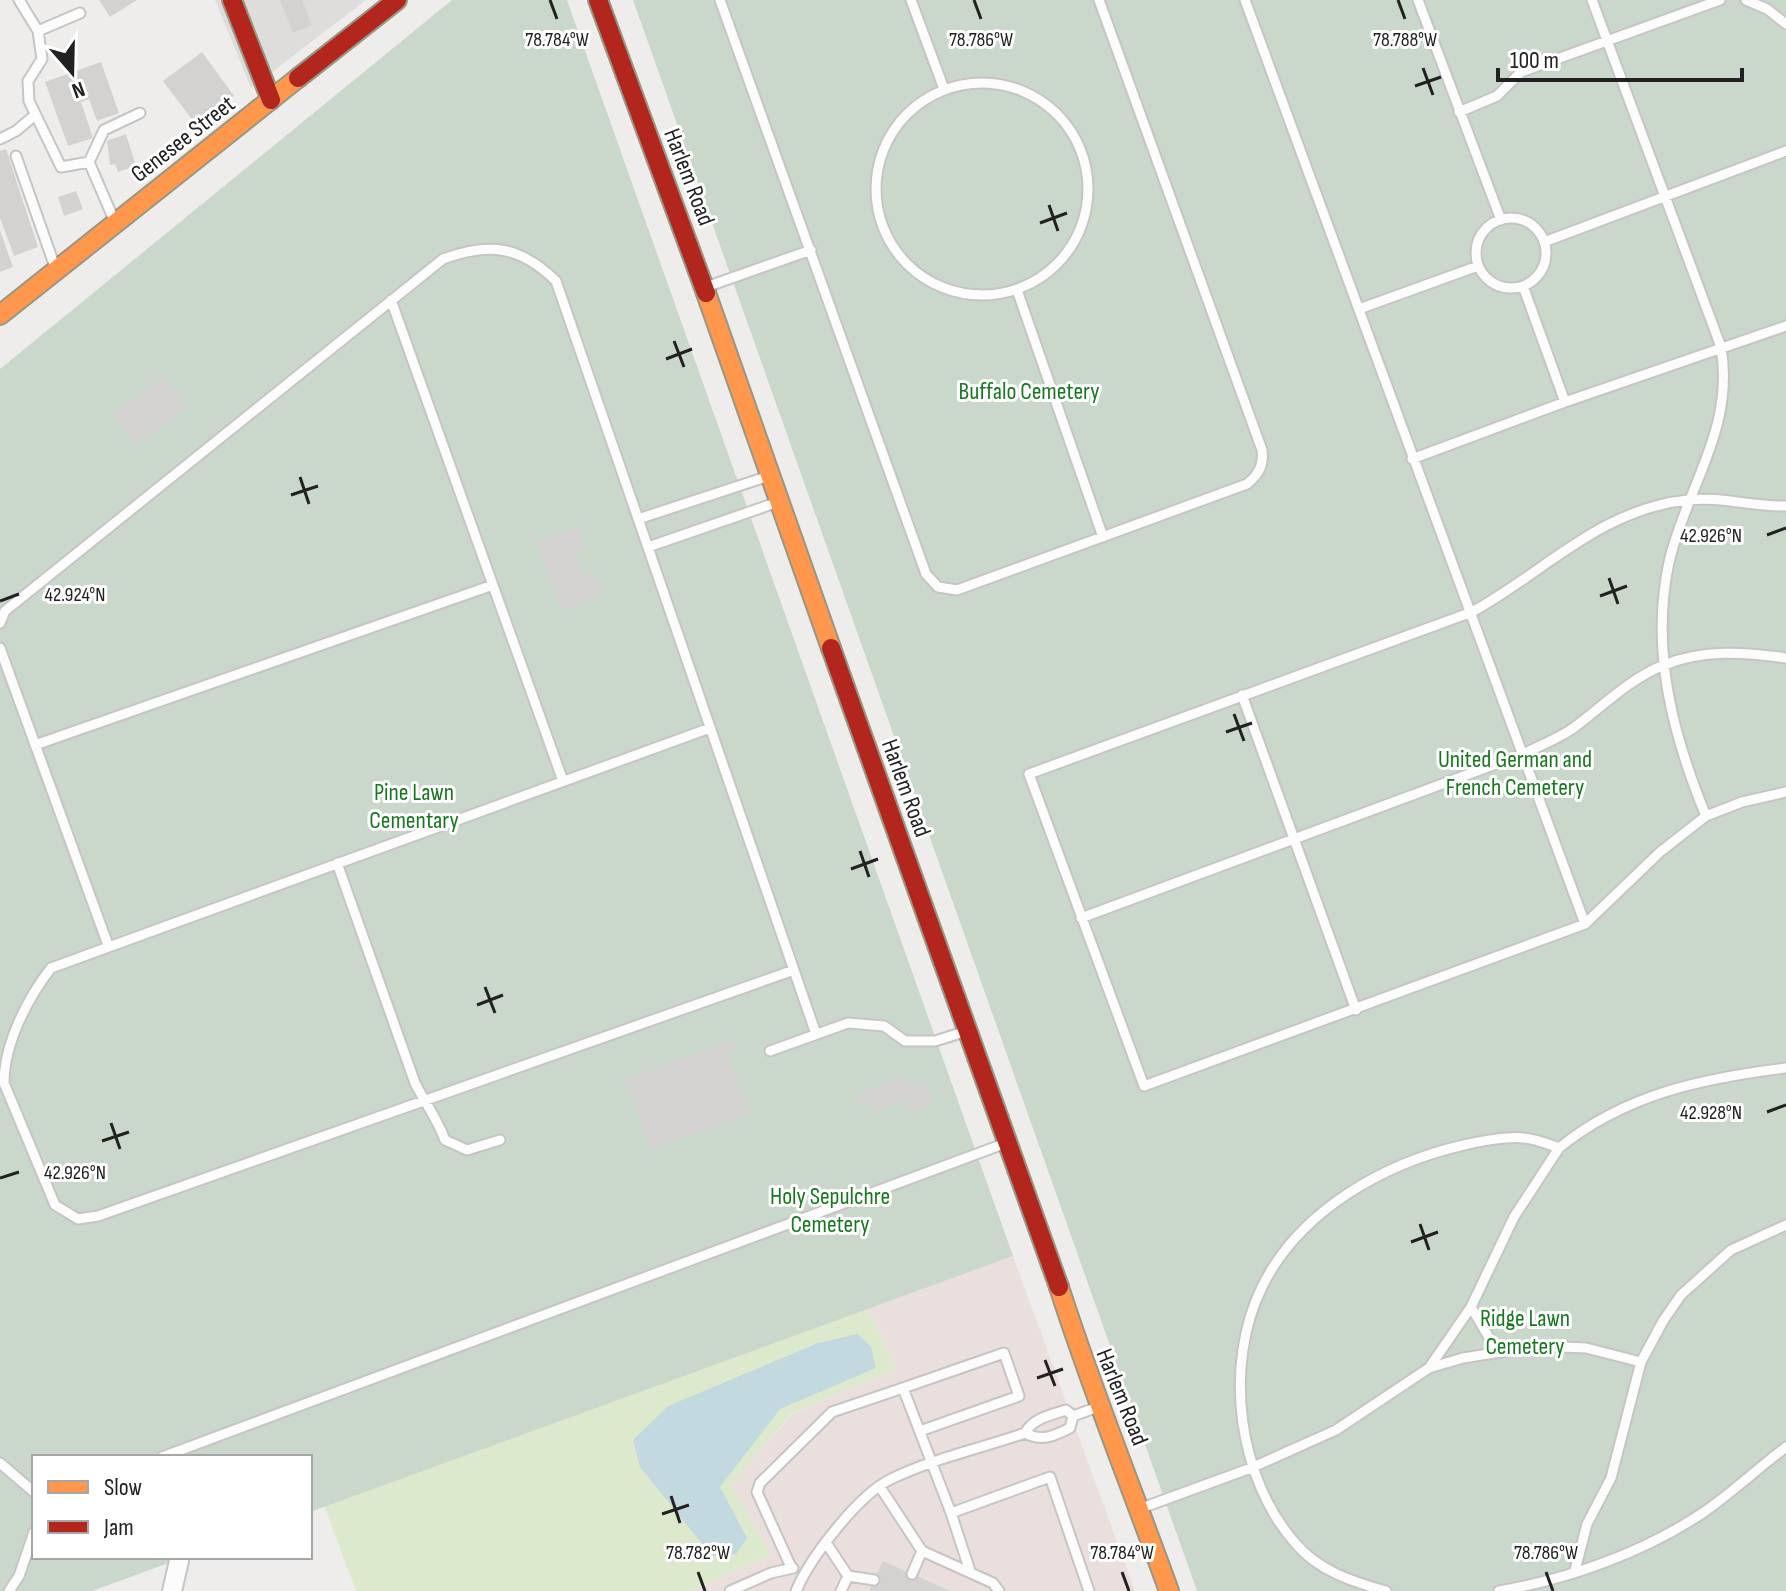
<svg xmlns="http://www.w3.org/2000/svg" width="1786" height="1591" font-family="'Sofia Sans Condensed',sans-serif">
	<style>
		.residential { fill: #dedddc }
		.commercial { fill: #ebdfde }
		.grass { fill: #dce9cd }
		.cemetery { fill: #cad8cb }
		.water { fill: #c2d9df }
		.building { fill: #d4d2d0 }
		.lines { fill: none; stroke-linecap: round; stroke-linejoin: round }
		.lane-casing { stroke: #c6c5c4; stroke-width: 13 }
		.street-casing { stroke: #c6c5c4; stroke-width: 22 }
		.slow-casing { stroke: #969784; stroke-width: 22 }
		.jam-casing { stroke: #969784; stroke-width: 22 }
		.lane { stroke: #fdfcfc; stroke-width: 9 }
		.street { stroke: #fdfcfc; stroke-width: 18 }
		.slow { stroke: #ff974d; stroke-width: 18 }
		.jam { stroke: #b3261e; stroke-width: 18 }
		.ticks { fill: none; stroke: #212121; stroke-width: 3 }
		.labels { text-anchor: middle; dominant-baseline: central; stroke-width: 6; stroke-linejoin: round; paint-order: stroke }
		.street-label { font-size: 24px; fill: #212121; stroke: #fff }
		.park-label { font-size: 24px; fill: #17771f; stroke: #fff }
		.ticks-label { font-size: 20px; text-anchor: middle; fill: #212121; stroke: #fff; stroke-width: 6; stroke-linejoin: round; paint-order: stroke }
	</style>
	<rect width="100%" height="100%" fill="#efedeb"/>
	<path class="residential" d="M215 0H366L251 88Z"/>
	<path class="commercial" d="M1013 1256 1135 1591H691L771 1554 730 1485 792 1414 896 1369 868 1308Z"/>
	<path class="grass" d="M868 1308 896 1369 791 1414 731 1485 771 1554 691 1591H356L324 1506Z"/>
	<path class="cemetery" d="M452 0H567L1013 1256 310 1512V1457H34V1557H185L92 1591H0V369Z
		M633 0H1786V1591H1197Z"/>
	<path class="water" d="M858 1334 871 1347 876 1368 780 1409 720 1487 747 1538 736 1554 712 1556 640 1467 633 1440 668 1406 818 1343Z"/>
	<path class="building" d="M99 0H137L110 17Z
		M280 0H302L312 25 293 33Z
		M202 52 234 96 196 125 163 81Z
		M101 62 119 113 97 121 89 99 81 102 93 138 68 146 45 82Z
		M126 134 136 166 118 172 115 164 110 165 107 141Z
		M6 149 38 247 14 256 0 218V151Z
		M76 191 83 209 64 216 58 197Z
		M0 230 13 267 0 272Z
		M164 376 187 407 136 445 113 414Z
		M579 527 586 550 575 554 583 576 595 572 603 595 561 610 537 542Z
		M732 1040 736 1049 727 1053 749 1113 652 1150 625 1080Z
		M903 1077 906 1086 924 1079 933 1103 909 1113 904 1100 872 1112 868 1102 860 1105 856 1095Z
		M883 1561 950 1591H869Z"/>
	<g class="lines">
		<g class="lane-casing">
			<path id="lane" d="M19 0 38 31 42 59 28 81 29 101 61 167 89 162 114 220
				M720 0 926 574 938 587 957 590 1247 484C1259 474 1264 465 1262 450L1099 0
				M911 0 944 89
				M1245 0 1585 924
				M1418 0 1501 220
				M1592 0 1721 347C1735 429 1687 486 1669 562 1650 650 1673 736 1706 816
				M1746 0 1767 9 1786 24
				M38 31 80 13
				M876 189a106 106 0 1 1 212 0a106 106 0 1 1-212 0Z
				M1459 112 1497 96 1521 72 1720 0
				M0 139 16 131 35 115
				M16 156 55 267
				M89 162 104 130 140 113
				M1476 253a35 35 0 1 1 70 0a35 35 0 1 1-70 0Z
				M1544 242 1786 151
				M1523 286 1565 402
				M706 287 811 250
				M1017 290 1103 537
				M391 300 563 781
				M1359 309 1478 266
				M1412 459 1565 402 1786 326
				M1786 506C1754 507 1720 496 1688 500 1600 509 1545 572 1472 612L1029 774 1144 1086 1585 924 1660 852 1706 816 1742 802 1786 792
				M638 519 772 475
				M648 547 781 501
				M0 623 5 611 443 259C490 242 520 246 556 281L816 1034
				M0 648 108 945
				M1242 695 1356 1010
				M710 728 51 968C27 999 4 1044 4 1083L55 1205 78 1219 98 1216 794 970
				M35 745 493 585
				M337 863 415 1083C425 1103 437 1118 445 1140L467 1150 500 1140
				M1081 918 1523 754C1539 746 1557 739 1572 729 1602 707 1629 679 1664 665 1703 649 1745 652 1786 658
				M770 1051 848 1023 884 1026 905 1041H935L967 1031
				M1471 1307 1497 1351
				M1429 1368 1471 1307 1514 1217 1559 1148
				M903 1388 1004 1353 1019 1396 920 1431
				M1025 1433C1042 1442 1054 1436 1070 1428L1073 1416
				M162 1457 1006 1143
				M0 1463 34 1492
				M880 1487 922 1551 993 1583 999 1591
				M1139 1509 1251 1468 1336 1430 1429 1368 1463 1358 1539 1346 1586 1348 1641 1362
				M951 1513 970 1571
				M827 1544 848 1576 841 1591
				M791 1567 757 1492 760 1483 832 1412 903 1388 951 1513 1050 1477 1089 1591
				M1575 1570 1587 1524 1611 1478 1641 1362 1663 1321 1681 1295 1731 1250 1786 1225
				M912 1574 922 1551
				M848 1576 874 1580
				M9 1591 19 1576 34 1532
				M730 1591 771 1573 793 1568
				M796 1591C810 1558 858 1495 891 1479 932 1459 982 1448 1025 1433 1033 1418 1051 1415 1066 1410L1073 1416 1098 1407
				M1386 1591C1353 1582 1319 1571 1296 1544 1238 1479 1223 1366 1262 1287 1299 1211 1384 1163 1464 1145 1482 1141 1506 1136 1524 1138 1536 1139 1548 1144 1559 1148 1625 1094 1704 1078 1786 1068
				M1499 1591C1569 1579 1645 1552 1704 1512 1733 1492 1758 1468 1786 1447"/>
		</g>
		<g class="street-casing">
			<path id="street" d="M172 1591 179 1561"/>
		</g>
		<g class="slow-casing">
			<path id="slow" d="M706 293 831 648
				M0 315 298 78
				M1059 1287C1092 1390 1132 1489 1169 1591"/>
		</g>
		<g class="jam-casing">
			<path id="jam" d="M232 0 271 100
				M598 0 706 293
				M298 78 397 0
				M831 648 1059 1287"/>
		</g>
		<use href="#lane" class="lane"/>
		<use href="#street" class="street"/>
		<use href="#slow" class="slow"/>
		<use href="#jam" class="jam"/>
	</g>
	<path class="ticks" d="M550 0 557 19M974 0 981 19M1398 0 1405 19M1423 68 1433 95M1415 86 1441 77M1049 205 1058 231M1040 223 1067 213M674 341 684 367M666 359 692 349M300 477 309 504M291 495 318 486M1767 535 1786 528M1609 578 1618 604M1600 596 1627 586M0 601 19 594M1234 714 1244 741M1226 732 1252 723M860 851 869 877M851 869 878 859M485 987 495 1013M477 1005 503 995M1767 1112 1786 1105M111 1123 120 1149M102 1141 129 1132M0 1178 19 1172M1420 1224 1429 1250M1411 1242 1438 1232M1045 1360 1055 1386M1037 1378 1063 1369M671 1496 680 1523M662 1514 689 1505M698 1572 705 1591M1122 1572 1129 1591M1546 1572 1553 1591"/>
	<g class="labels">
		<g class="street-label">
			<text transform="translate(183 139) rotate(-38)">Genesee Street</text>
			<text transform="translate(689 177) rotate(69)">Harlem Road</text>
			<text transform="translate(906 788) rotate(70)">Harlem Road</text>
			<text transform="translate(1122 1397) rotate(68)">Harlem Road</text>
		</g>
		<g class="park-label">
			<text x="1029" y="391">Buffalo Cemetery</text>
			<text x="1515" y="759">United German and<tspan x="1515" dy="28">French Cemetery</tspan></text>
			<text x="414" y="792">Pine Lawn<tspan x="414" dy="28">Cementary</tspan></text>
			<text x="830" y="1196">Holy Sepulchre<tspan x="830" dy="28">Cemetery</tspan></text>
			<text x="1525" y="1318">Ridge Lawn<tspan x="1525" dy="28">Cemetery</tspan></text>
		</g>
	</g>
	<g class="ticks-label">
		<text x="557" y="46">78.784°W</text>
		<text x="981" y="46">78.786°W</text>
		<text x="1405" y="46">78.788°W</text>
		<text x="1711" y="542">42.926°N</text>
		<text x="75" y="601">42.924°N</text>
		<text x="1711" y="1119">42.928°N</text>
		<text x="75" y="1179">42.926°N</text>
		<text x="698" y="1559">78.782°W</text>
		<text x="1122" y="1559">78.784°W</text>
		<text x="1546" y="1559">78.786°W</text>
	</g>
	<rect x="32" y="1455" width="280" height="104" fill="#ffffff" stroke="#a6a6a6" stroke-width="2"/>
	<rect x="48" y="1481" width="40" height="12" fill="#ff974d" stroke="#a6a6a6" stroke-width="2"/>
	<text x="104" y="1495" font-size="24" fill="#212121">Slow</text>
	<rect x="48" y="1521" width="40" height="12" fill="#b3261e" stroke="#a6a6a6" stroke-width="2"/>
	<text x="104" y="1535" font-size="24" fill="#212121">Jam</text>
	<g transform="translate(72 72) rotate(160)" stroke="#ffffff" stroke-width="6" paint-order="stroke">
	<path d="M0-6L14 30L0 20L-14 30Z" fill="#212121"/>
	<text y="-12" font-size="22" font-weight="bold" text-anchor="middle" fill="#212121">N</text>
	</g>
	<path d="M1498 68v12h244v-12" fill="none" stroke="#212121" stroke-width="4"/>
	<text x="1510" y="68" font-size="24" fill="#212121" stroke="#ffffff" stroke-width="6" paint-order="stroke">100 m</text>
</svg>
